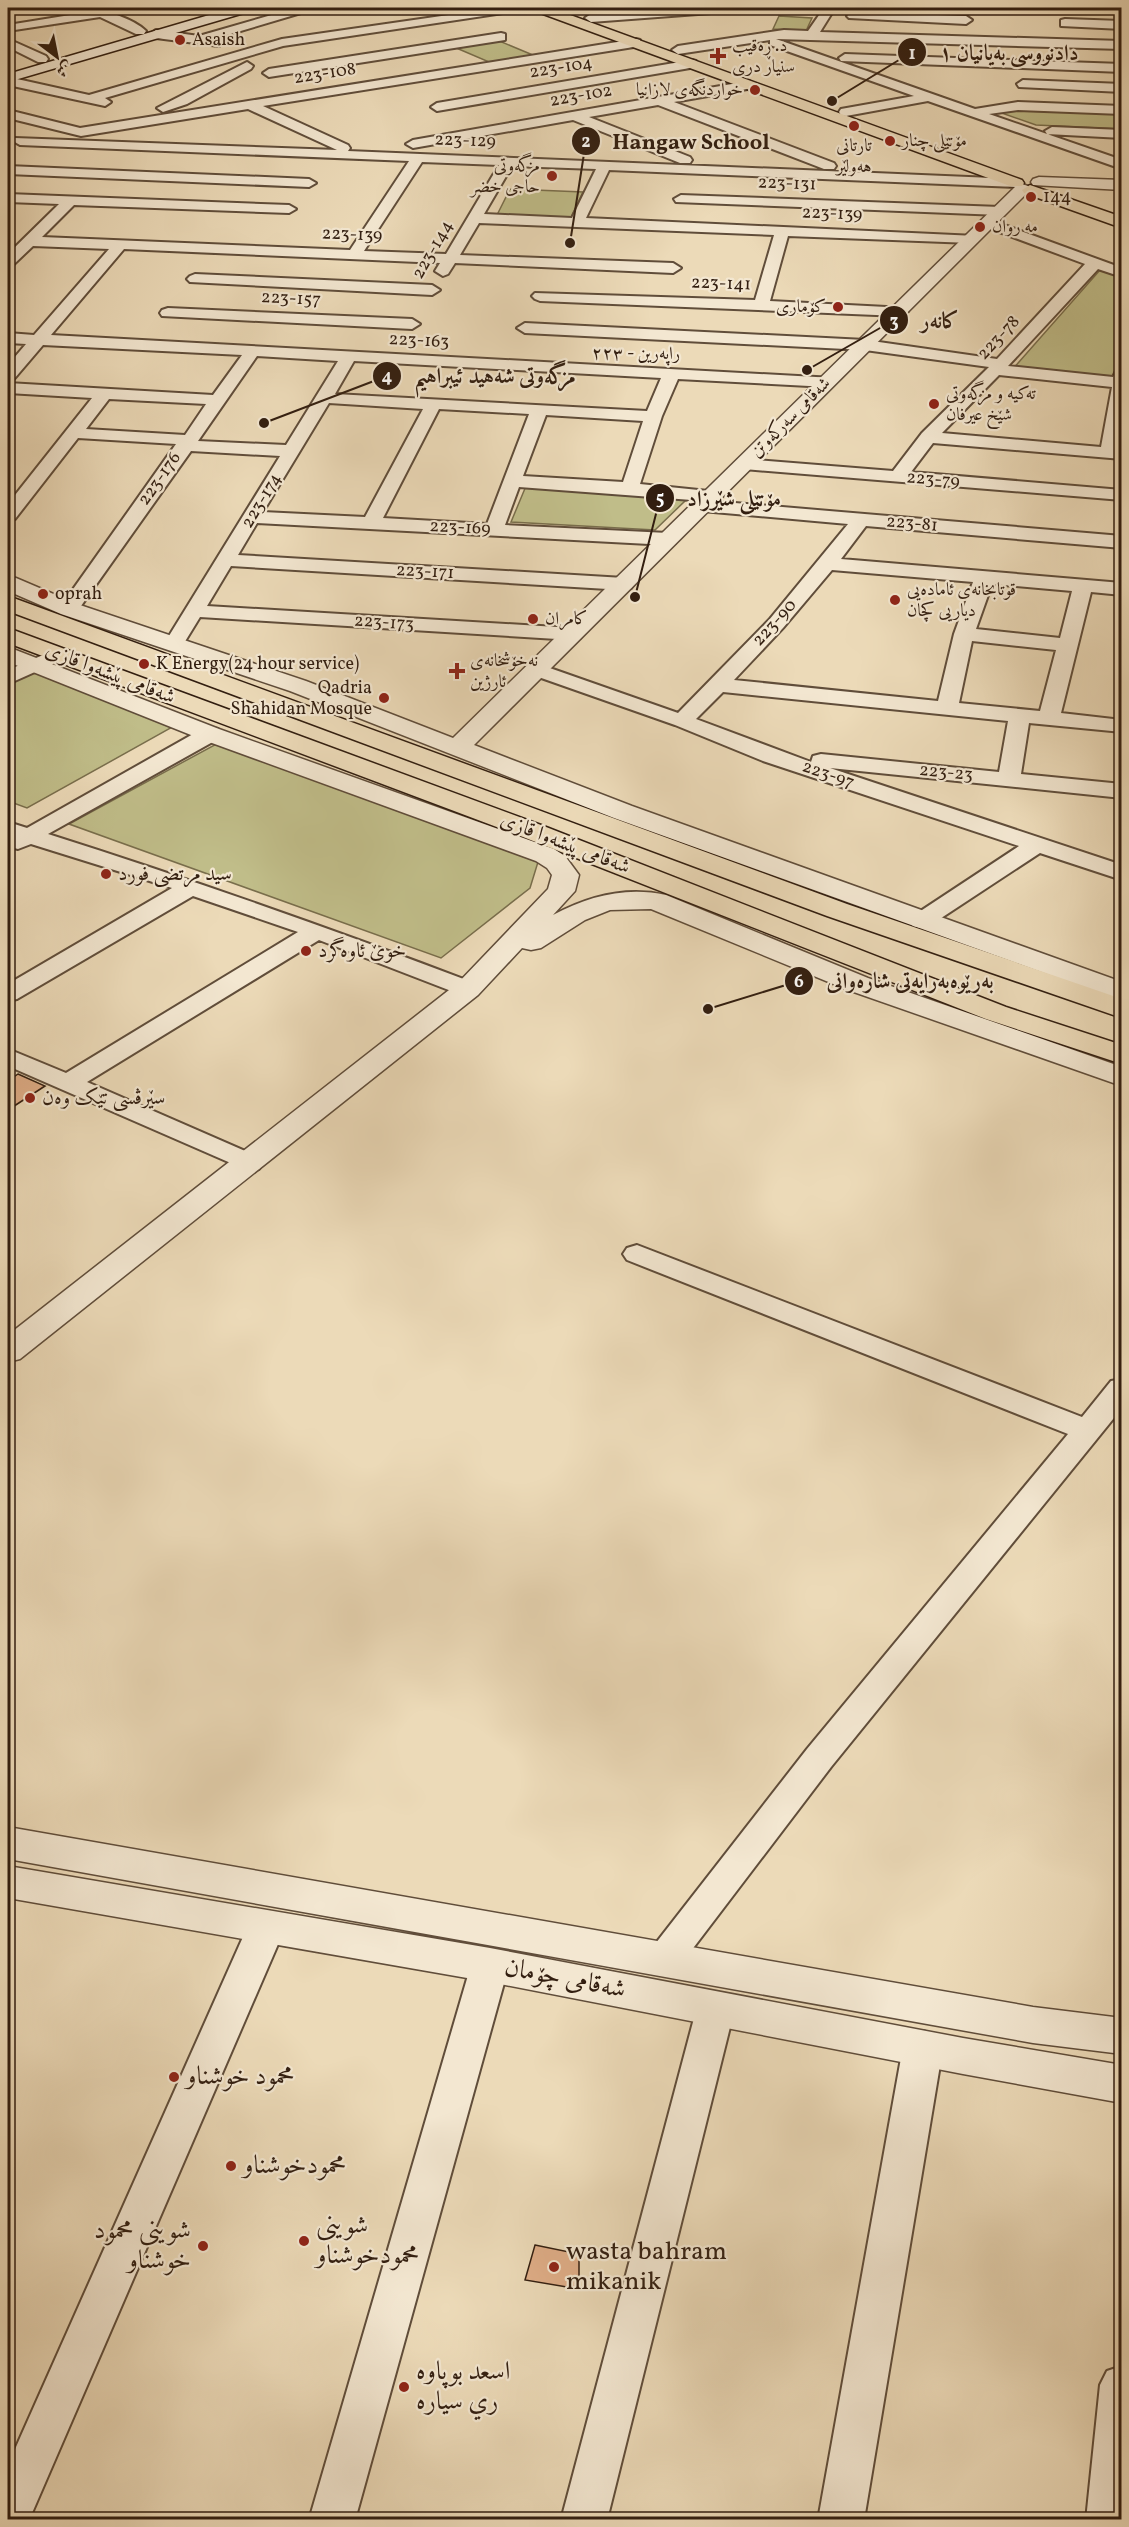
<svg xmlns="http://www.w3.org/2000/svg" width="1129" height="2527" font-family="Vollkorn,Amiri,serif">
	<style>
		.green { fill: #c0bd89; stroke: #796e4c; stroke-width: 1.5 }
		.building { fill: #e0ae88; stroke: #321e10; stroke-width: 1.5 }
		.lines { fill: none; stroke-linecap: round; stroke-linejoin: round }
		.minor-casing { stroke: #604d3a; stroke-width: 4 }
		.tertiary-casing { stroke: #604d3a; stroke-width: 3 }
		.secondary-casing { stroke: #321e10; stroke-width: 3 }
		.primary-casing { stroke: #321e10; stroke-width: 3 }
		.trunk-casing { stroke: #321e10; stroke-width: 3 }
		.minor { fill: #f3e7d1; fill-rule: evenodd }
		.tertiary { fill: #f3e7d1; fill-rule: evenodd }
		.secondary { fill: #f3e7d1; fill-rule: evenodd }
		.primary { fill: #ecdab8; fill-rule: evenodd }
		.trunk { fill: #ecdab8; fill-rule: evenodd }
		.poi-dot { fill: #8f2418; stroke: #f3e7d1; stroke-width: 2 }
		.labels { text-anchor: middle; dominant-baseline: central; stroke-width: 4.5; stroke-linejoin: round; paint-order: stroke }
		.far-poi-label { font-size: 18px; fill: #321e10; stroke: #f3e7d1; text-anchor: start }
		.far-street-label { font-size: 18px; fill: #321e10; stroke: #f3e7d1 }
		.far-neighbourhood-label { font-size: 18px; fill: #321e10; stroke: #f3e7d1 }
		.street-label { font-size: 21px; fill: #321e10; stroke: #f3e7d1 }
		.poi-label { font-size: 21px; fill: #321e10; stroke: #f3e7d1; text-anchor: start }
		.near-street-label { font-size: 26px; fill: #321e10; stroke: #f3e7d1 }
		.near-poi-label { font-size: 26px; fill: #321e10; stroke: #f3e7d1; text-anchor: start }
		.leader { fill: none; stroke: #321e10; stroke-width: 2 }
		.callout-dot { fill: #321e10; stroke: #f3e7d1; stroke-width: 2 }
		.mark-label { font-size: 18px; text-anchor: middle; font-weight: bold; fill: #fff }
		.callout-label { font-size: 22px; text-anchor: middle; font-weight: bold; fill: #321e10; stroke: #f3e7d1; stroke-width: 4.5; stroke-linejoin: round; paint-order: stroke }
	</style>
	<rect width="100%" height="100%" fill="#ecdab8"/>
	<filter id="stains"><feTurbulence type="fractalNoise" baseFrequency=".00333" numOctaves="4"/><feColorMatrix values="0 0 0 0 .2 0 0 0 0 .09 0 0 0 0 .02 0 0 0 .5 -.17"/></filter>
	<radialGradient id="worn" r=".72"><stop offset=".6" stop-color="#630" stop-opacity="0"/><stop offset="1" stop-color="#630" stop-opacity=".3"/></radialGradient>
	<path class="green" d="M779 16 812 18 806 31 773 29Z
		M497 40 540 58 496 65 454 47Z
		M1027 107 1121 111V129L1036 125 996 111Z
		M510 189 583 192 569 222 495 219Z
		M1100 270 1121 276 1122 364 1117 379 1012 370Z
		M526 486 687 499 655 530 511 522Z
		M34 671 176 725 27 808 8 801V682Z
		M220 742 538 862 530 888 441 958 69 824Z"/>
	<path class="building" d="M18 1074 45 1086 8 1110V1081Z
		M535 2245 579 2254V2289L525 2280Z"/>
	<g class="lines">
		<g class="minor-casing">
			<path id="minor" d="M85 8C101 8 134 19 146 31L144 34H136L100 17 8 31V25L89 12Z
				M296 8H313L311 10 217 38 225 42 219 46 156 38 150 34 156 30 199 36Z
				M497 8H523L517 11 283 46 105 98 111 102 105 106 8 85V77L89 95 282 39Z
				M694 8H744L738 11 591 22 585 18 591 14Z
				M824 8H835L820 32 1122 41V49L776 39 975 109 1018 102 1122 106V114L1018 110 989 114 1122 160V169L928 101 846 116 841 115 839 112 841 109 914 96 770 45V40L678 54 672 50 678 46 784 30 808 31Z
				M853 12 966 16 972 20 966 24 849 18 847 16Z
				M1065 19 1122 21V29L1061 26V20Z
				M501 33 505 34V40L269 77 263 73 269 69Z
				M8 39 46 56 48 59 46 62H38L8 47Z
				M636 39 640 40V46L263 106 348 145 350 148 348 151 1016 179 1023 183 1016 187 609 170 586 218 976 236 978 239 971 243 788 236 770 301 906 308 908 311 900 316 540 301 535 299 532 296 535 293 755 300 774 235 479 223 460 255 673 263 681 268 673 273 455 263 448 274 443 276 435 271 440 263 124 249 51 335 834 378 836 382 828 387 678 379 662 416 640 484 718 492 721 496 718 500 712 501 1122 536V548L866 526 841 559 1122 583V595L1091 592 1061 713 1122 720V732L1029 723 1021 774 1122 784V798L830 768 1122 865V880L1040 853 929 926 921 928 913 926 909 921 913 916 1019 846 763 761 675 725 530 674 527 670 530 666 537 664 544 666 678 713 769 620 848 524 702 511 696 510 693 506 696 502 705 501 519 487 505 525 668 533 675 535 677 539 675 543 668 545 257 523 238 555 624 578 631 580 634 584 631 588 624 590 231 566 207 606 573 628 580 630 583 634 580 638 573 640 200 617 181 648H167L164 644 280 456 191 451 76 613H62L59 609 176 444 78 438 15 519 8 520V504L92 398 8 393V383L213 395 242 355 43 345 14 379 8 380V365L26 344 8 343V333L34 335 109 249 33 246 13 265 8 266V254L59 204 8 202V194L289 205 296 209 289 213 74 205 42 237 350 250 409 161 20 145 13 141 15 138 337 150 248 109 81 136 8 118V110L80 128ZM422 162 499 165 446 254 364 251ZM512 166 596 169 572 218 484 214ZM257 356 338 361 286 445 198 441ZM354 361 661 378 647 411 335 394ZM109 399 206 404 185 435 86 429ZM329 403 423 409 365 517 263 512ZM439 409 529 414 487 524 383 518ZM546 415 643 421 623 482 523 476ZM832 570 973 582 954 634 938 701 734 680 783 628ZM992 584 1072 591 1060 638 976 629ZM972 641 1056 650 1040 711 959 703ZM723 692 1008 721 999 772 821 754 813 756 811 762 696 719Z
				M845 54 1122 64V72L841 61 839 58Z
				M692 60 696 61 698 64 696 67 437 111 431 107 437 103Z
				M247 62 253 66 251 69 187 104 163 112 157 108Z
				M1023 80 1122 84V92L1019 87 1017 84Z
				M749 81 755 85 753 88 674 102 834 163 836 166 834 169H824L658 105 589 117 690 157 692 160 690 163H680L573 120 413 148 406 144 413 140Z
				M1052 127 1122 130V138L1047 134 1045 131Z
				M8 166 309 179 316 183 309 187 8 174Z
				M681 195 1000 207 1007 211 1000 215 676 202 674 199Z
				M988 219 1122 268V277L1098 269 1008 366 1113 377 1116 371 1122 370V430L1119 448 1122 449V459L933 443 911 472 1122 490V500L744 469 738 468 735 464 738 460 744 459 893 471 922 433 989 367 865 350 525 333 517 328 525 323 865 340 997 359 1085 264 983 226 981 223ZM999 375 1112 387 1101 447 942 433Z
				M195 274 432 285 440 290 432 295 190 282 187 279 190 276Z
				M168 308 412 319 420 324 412 329 162 316 160 313 162 310Z
				M57 649 64 651 67 655 64 659 8 684V670Z
				M210 728 218 729 221 734 218 739 48 834C193 880 335 930 477 984L480 989 477 994 468 996 459 994 319 940 87 1082 259 1157 263 1163 259 1169 249 1171 8 1066V1049L66 1073 298 932 193 896 17 999 8 1001V984L172 888 31 844 18 849 10 847 8 843 10 837 8 836V822L27 828 202 729Z
				M637 1245 1082 1417 1111 1381 1122 1379V1408L831 1767 678 1968 665 1973 652 1968 646 1958 652 1948 807 1749 1068 1434 627 1260 623 1254 627 1248Z
				M266 1914 279 1918 285 1928 29 2520H8V2465L247 1928 253 1918Z
				M490 1950 503 1955 509 1965 355 2520H309L471 1965 477 1955Z
				M716 1992 730 1996 735 2007 607 2520H561L697 2007 702 1996Z
				M923 2031 937 2036 943 2047 864 2520H818L903 2047 909 2036Z
				M1122 2366V2520H1086L1100 2385 1107 2371Z"/>
		</g>
		<g class="tertiary-casing">
			<path id="tertiary" d="M1039 177 1122 180V190L1033 185 1031 182 1033 179Z
				M1022 184 1028 186 1030 189 1028 192 474 745 632 806 1122 982V1001L614 818 290 691 61 614 8 591V576L16 578 77 604 306 681 453 738 1016 186Z
				M8 647 219 729 554 849 565 856 579 875 575 891 553 915C588 896 627 886 666 895L868 978 1122 1067V1086L848 990 651 909 610 910 585 920 541 948 531 950 522 948 478 995 20 1359 8 1362V1335L458 983 548 889 552 875 547 868 536 861 201 739 8 662Z
				M8 1827 1033 2007 1122 2018V2054L1033 2043 8 1859Z
				M8 1866 490 1948 963 2038 1122 2065V2103L963 2074 490 1982 8 1898Z"/>
		</g>
		<g class="secondary-casing">
			<path id="secondary" d="M233 8H253L251 11 8 82V74Z"/>
		</g>
		<g class="primary-casing">
			<path id="primary" d="M533 8H551L1022 180 1024 183 1022 186H1010L535 11Z
				M1030 185 1122 217V228L1024 193 1022 190Z"/>
		</g>
		<g class="trunk-casing">
			<path id="trunk" d="M8 596 847 904 1122 999V1018L827 916 8 611Z
				M8 628 541 825 1006 1007 1122 1045V1064L986 1019 523 837 8 643Z"/>
		</g>
		<use href="#minor" class="minor"/>
		<use href="#tertiary" class="tertiary"/>
		<use href="#secondary" class="secondary"/>
		<use href="#primary" class="primary"/>
		<use href="#trunk" class="trunk"/>
	</g>
	<g class="poi-dot">
		<circle cx="180" cy="40" r="6"/>
		<path d="M715 47h6v6h6v6h-6v6h-6v-6h-6v-6h6z"/>
		<circle cx="755" cy="90" r="6"/>
		<circle cx="854" cy="126" r="6"/>
		<circle cx="890" cy="141" r="6"/>
		<circle cx="552" cy="176" r="6"/>
		<circle cx="1031" cy="197" r="6"/>
		<circle cx="980" cy="227" r="6"/>
		<circle cx="838" cy="307" r="6"/>
		<circle cx="934" cy="404" r="6"/>
		<circle cx="43" cy="594" r="6"/>
		<circle cx="895" cy="600" r="6"/>
		<circle cx="533" cy="619" r="6"/>
		<circle cx="144" cy="664" r="6"/>
		<path d="M454 662h6v6h6v6h-6v6h-6v-6h-6v-6h6z"/>
		<circle cx="384" cy="698" r="6"/>
		<circle cx="106" cy="874" r="6"/>
		<circle cx="306" cy="951" r="6"/>
		<circle cx="30" cy="1098" r="6"/>
		<circle cx="174" cy="2077" r="6"/>
		<circle cx="231" cy="2166" r="6"/>
		<circle cx="304" cy="2241" r="6"/>
		<circle cx="203" cy="2246" r="6"/>
		<circle cx="554" cy="2267" r="6"/>
		<circle cx="404" cy="2387" r="6"/>
	</g>
	<g class="labels">
		<g class="far-poi-label">
			<text x="192" y="40">Asaish</text>
			<text x="732" y="46">د. ڕەقیب<tspan x="732" dy="21">سنیار دری</tspan></text>
			<text x="743" y="90" text-anchor="end">خواردنگەی لازانیا</text>
			<text x="902" y="141">مۆتێلی چنار</text>
			<text x="854" y="146" text-anchor="middle">تارتانی<tspan x="854" dy="21">هەولێر</tspan></text>
			<text x="540" y="166" text-anchor="end">مزگه‌وتی<tspan x="540" dy="21">حاجی خضر</tspan></text>
			<text x="1043" y="197">144</text>
			<text x="992" y="227">مه روان</text>
			<text x="826" y="307" text-anchor="end">كۆماری</text>
			<text x="946" y="394">تەکیە و مزگەوتی<tspan x="946" dy="21">شێخ عیرفان</tspan></text>
			<text x="907" y="590">قوتابخانەی ئامادەیی<tspan x="907" dy="21">دیاریی کچان</tspan></text>
			<text x="55" y="594">oprah</text>
			<text x="545" y="619">كامران</text>
			<text x="470" y="661">نەخۆشخانەی<tspan x="470" dy="21">ئارژین</tspan></text>
			<text x="156" y="664">K Energy(24 hour service)</text>
			<text x="372" y="688" text-anchor="end">Qadria<tspan x="372" dy="21">Shahidan Mosque</tspan></text>
		</g>
		<g class="far-street-label">
			<text transform="translate(561 68) rotate(-9)">223-104</text>
			<text transform="translate(325 74) rotate(-9)">223-108</text>
			<text transform="translate(581 96) rotate(-10)">223-102</text>
			<text transform="translate(465 141) rotate(2)">223-129</text>
			<text transform="translate(787 184) rotate(2)">223-131</text>
			<text transform="translate(832 214) rotate(2)">223-139</text>
			<text transform="translate(352 235) rotate(2)">223-139</text>
			<text transform="translate(433 250) rotate(-60)">223-144</text>
			<text transform="translate(721 284) rotate(2)">223-141</text>
			<text transform="translate(291 299) rotate(3)">223-157</text>
			<text transform="translate(999 338) rotate(-47)">223-78</text>
			<text transform="translate(419 341) rotate(3)">223-163</text>
			<text transform="translate(791 418) rotate(-45)">شەقامی سەرکەوتن</text>
			<text transform="translate(160 479) rotate(-55)">223-176</text>
			<text transform="translate(933 480) rotate(5)">223-79</text>
			<text transform="translate(262 501) rotate(-59)">223-174</text>
			<text transform="translate(912 524) rotate(5)">223-81</text>
			<text transform="translate(460 528) rotate(3)">223-169</text>
			<text transform="translate(425 572) rotate(3)">223-171</text>
			<text transform="translate(384 623) rotate(4)">223-173</text>
			<text transform="translate(775 623) rotate(-48)">223-90</text>
			<text transform="translate(946 773) rotate(6)">223-23</text>
			<text transform="translate(828 775) rotate(19)">223-97</text>
		</g>
		<g class="far-neighbourhood-label">
			<text x="636" y="354">راپەرین - ٢٢٣</text>
		</g>
		<g class="street-label">
			<text transform="translate(110 674) rotate(21)">شەقامی پێشەوا قازی</text>
			<text transform="translate(565 844) rotate(21)">شەقامی پێشەوا قازی</text>
		</g>
		<g class="poi-label">
			<text x="118" y="874">سيد مرتضى فورد</text>
			<text x="318" y="951">خوێ ئاوەگرد</text>
			<text x="42" y="1098">سێرڤسی تێک وەن</text>
		</g>
		<g class="near-street-label">
			<text transform="translate(565 1979) rotate(11)">شەقامی چۆمان</text>
		</g>
		<g class="near-poi-label">
			<text x="186" y="2077">محمود خوشناو</text>
			<text x="243" y="2166">محمودخوشناو</text>
			<text x="316" y="2226">شوينى<tspan x="316" dy="30">محمودخوشناو</tspan></text>
			<text x="191" y="2231" text-anchor="end">شوينى محمود<tspan x="191" dy="30">خوشناو</tspan></text>
			<text x="566" y="2252">wasta bahram<tspan x="566" dy="30">mikanik</tspan></text>
			<text x="416" y="2372">اسعد بوپاوه<tspan x="416" dy="30">ري سياره</tspan></text>
		</g>
	</g>
	<path class="leader" d="M832 101L912 52M570 243L586 141M807 370L894 320M264 423L387 376M635 597L660 498M708 1009L799 981"/>
	<g class="callout-dot">
		<circle cx="832" cy="101" r="6"/>
		<circle cx="570" cy="243" r="6"/>
		<circle cx="807" cy="370" r="6"/>
		<circle cx="264" cy="423" r="6"/>
		<circle cx="635" cy="597" r="6"/>
		<circle cx="708" cy="1009" r="6"/>
		<circle cx="912" cy="52" r="15"/>
		<circle cx="586" cy="141" r="15"/>
		<circle cx="894" cy="320" r="15"/>
		<circle cx="387" cy="376" r="15"/>
		<circle cx="660" cy="498" r="15"/>
		<circle cx="799" cy="981" r="15"/>
	</g>
	<g class="mark-label">
		<text x="912" y="59">1</text>
		<text x="586" y="147">2</text>
		<text x="894" y="327">3</text>
		<text x="387" y="382">4</text>
		<text x="660" y="504">5</text>
		<text x="799" y="987">6</text>
	</g>
	<g class="callout-label">
		<text x="1009" y="60">دادنووسی بەیانیان ١</text>
		<text x="691" y="149">Hangaw School</text>
		<text x="940" y="328">کانەر</text>
		<text x="495" y="383">مزگەوتی شەهید ئیبراهیم</text>
		<text x="734" y="506">مۆتێلی شێرزاد</text>
		<text x="910" y="988">بەرێوەبەرایەتی شارەوانی</text>
	</g>
	<rect width="1129" height="2527" fill="none" stroke="#ecdab8" stroke-width="30"/>
	<rect x="9" y="9" width="1111" height="2509" fill="none" stroke="#321e10" stroke-width="3"/>
	<rect x="15" y="15" width="1099" height="2497" fill="none" stroke="#321e10" stroke-width="1.5"/>
	<g transform="translate(57 57) rotate(148)" stroke="#f3e7d1" stroke-width="4.5" paint-order="stroke">
	<path d="M0-4.5L10 22L0 15L-10 22Z" fill="#321e10"/>
	<text y="-9" font-size="16" font-weight="bold" text-anchor="middle" fill="#321e10">ش</text>
	</g>
	<rect width="100%" height="100%" filter="url(#stains)"/>
	<rect width="100%" height="100%" fill="url(#worn)"/>
</svg>
